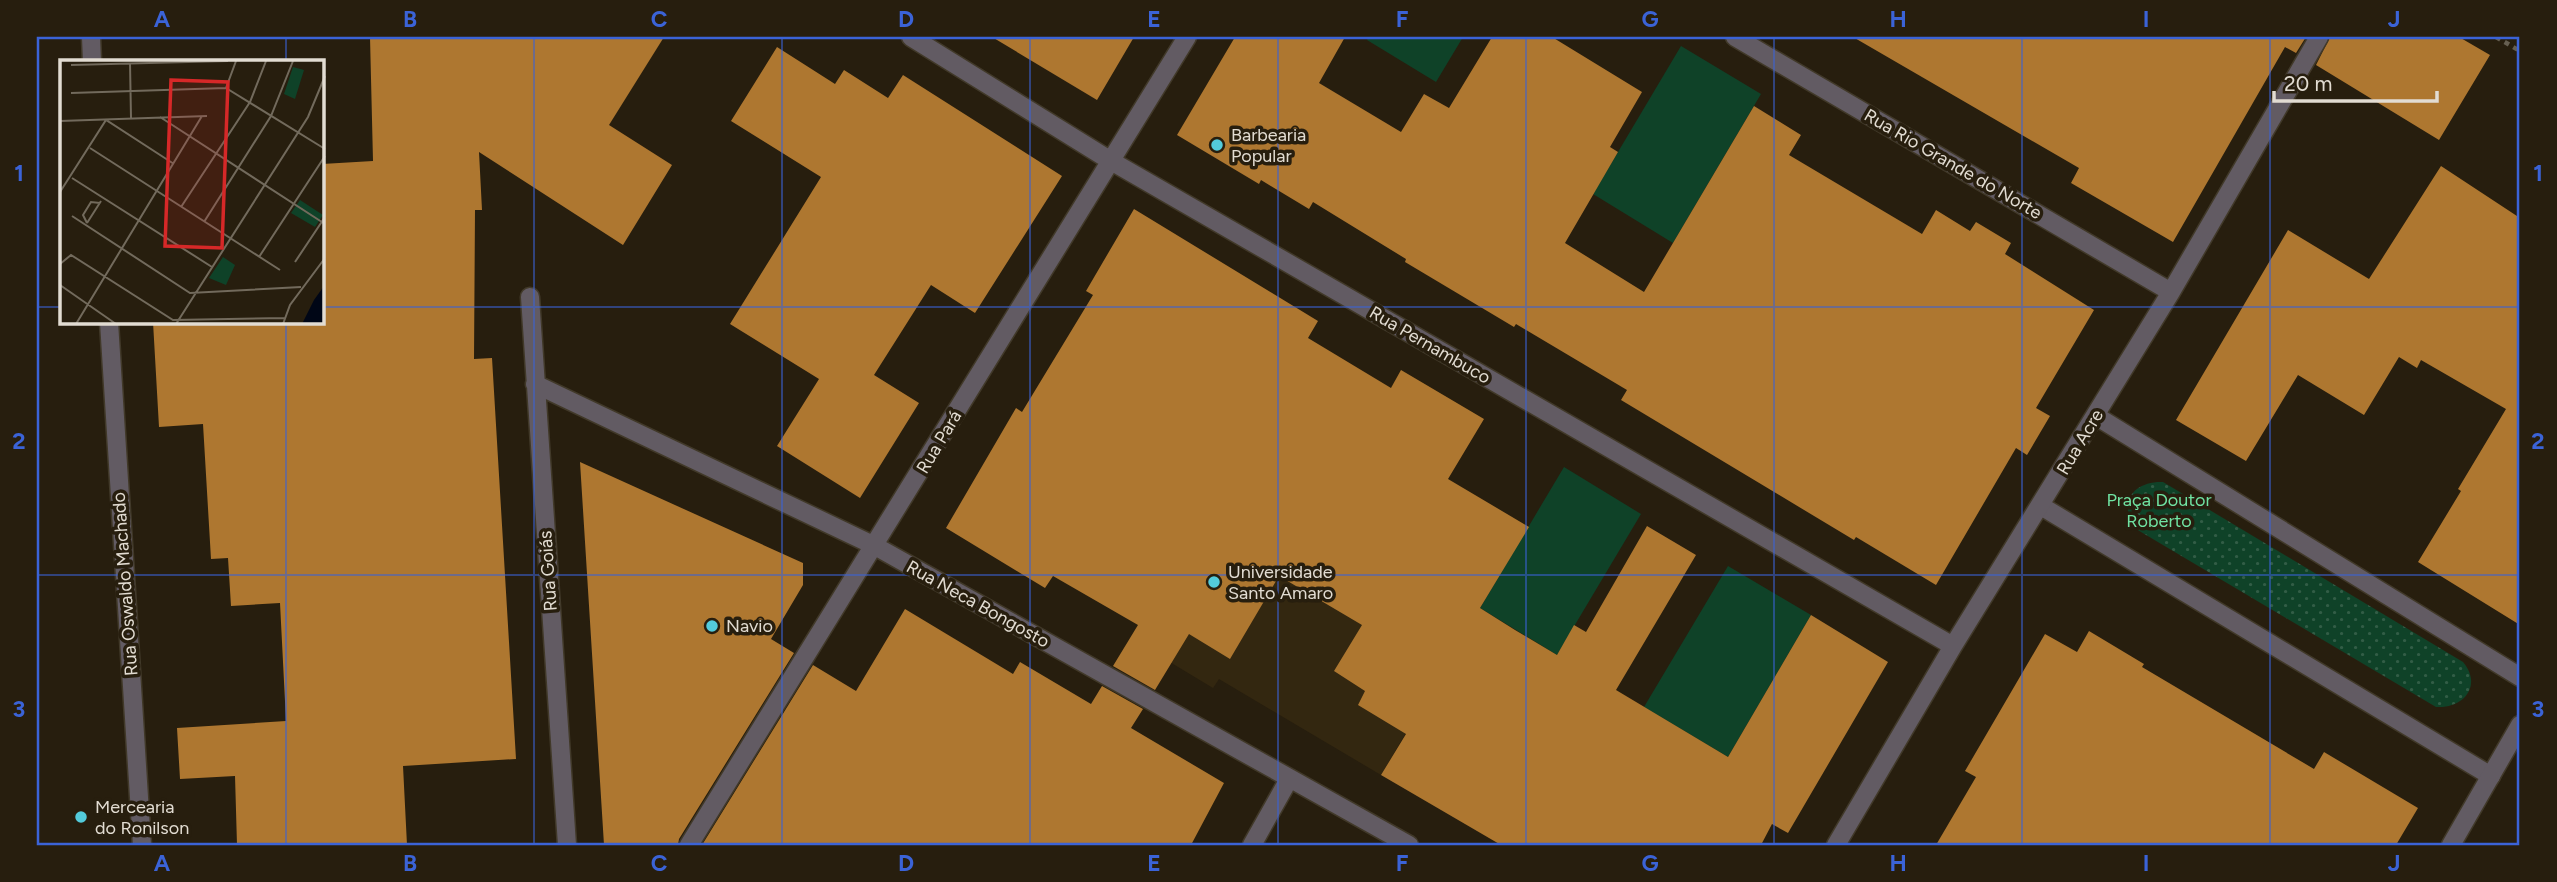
<svg xmlns="http://www.w3.org/2000/svg" width="2557" height="882" font-family="Figtree,sans-serif">
	<style>
		.built { fill: #332710 }
		.grass { fill: #0f4228 }
		.park { fill: url(#park-dots) }
		.building { fill: #ae7730 }
		.lines { fill: none; stroke-linecap: round; stroke-linejoin: round }
		.lane-casing { stroke: #413929; stroke-width: 21 }
		.street-casing { stroke: #413929; stroke-width: 21 }
		.path { stroke: #665f51; stroke-width: 4.5; stroke-dasharray: 5 5; stroke-linecap: butt }
		.lane { stroke: #625b63; stroke-width: 18 }
		.street { stroke: #625b63; stroke-width: 18 }
		.grid { fill: none; stroke: #3b63d7; stroke-width: 2; stroke-opacity: 0.55 }
		.poi-dot { fill: #53cbdb; stroke: #271e0e; stroke-width: 2.5 }
		.labels { text-anchor: middle; dominant-baseline: central; stroke-width: 7; stroke-linejoin: round; paint-order: stroke }
		.poi-label { font-size: 18px; fill: #e2dcd2; stroke: #271e0e; text-anchor: start }
		.street-label { font-size: 18px; fill: #e2dcd2; stroke: #271e0e }
		.park-label { font-size: 18px; fill: #70e3a2; stroke: #271e0e }
		.inset-road { fill: none; stroke: #726a5c; stroke-width: 2 }
		.view { fill: #d62828; fill-opacity: 0.15; stroke: #d62828; stroke-width: 3.5 }
		.inset-edge { fill: none; stroke: #e2dcd2; stroke-width: 3.5 }
		.neatline { fill: none; stroke: #3b63d7; stroke-width: 2.5 }
		.grid-label { font-size: 23px; text-anchor: middle; font-weight: bold; fill: #3b63d7 }
	</style>
	<defs>
		<pattern id="park-dots" width="8" height="8" patternUnits="userSpaceOnUse" patternTransform="scale(1.75)"><rect width="8" height="8" fill="#0f4228"/><path d="M2 2h.1M6 6h.1" fill="none" stroke="#325d46" stroke-width="1.8" stroke-linecap="round"/></pattern>
	</defs>
	<rect width="100%" height="100%" fill="#271e0e"/>
	<path class="built" d="M1401 370 1483 419 1400 560 1480 608 1381 775 1219 679 1213 688 1130 638 1235 461 1319 510Z"/>
	<path class="grass" d="M1369 37H1463L1436 82 1367 40Z
		M1681 46 1761 94 1673 243 1593 194Z
		M1564 467 1641 514 1557 655 1480 608Z
		M1728 566 1811 615 1728 757 1644 707Z"/>
	<path class="park" d="M2163 482 2463 662C2483 686 2463 709 2436 707L2136 529C2117 503 2133 481 2163 482Z"/>
	<path class="building" d="M370 37H664L609 125 672 165 623 245 479 152 482 210H475L474 359 492 358 516 759 403 766 407 845H237L235 776 180 779 177 728 286 721 280 603 231 606 228 558 211 559 203 424 159 427 153 322H322V164L373 161Z
		M992 37H1134L1097 100Z
		M1235 37H1345L1319 83 1401 132 1424 94 1449 108 1492 37H1552L1642 92 1610 147 1618 152 1565 243 1644 292 1754 106 1801 135 1789 155 1922 234 1936 210 1970 231 1976 222 2011 243 2005 254 2094 310 2036 408 2050 416 2027 455 2016 448 1936 585 1856 537 1854 540 1621 400 1627 390 1516 324 1514 327 1405 262 1406 259 1313 202 1309 209 1261 180 1259 184 1177 135Z
		M1853 37H2306L2296 53 2285 47 2173 242 2071 183 2079 168Z
		M2330 37H2459L2490 55 2439 140 2316 65Z
		M777 47 835 84 844 70 888 98 903 75 1062 176 975 313 931 285 874 375 919 403 860 498 777 446 819 379 730 324 821 177 731 121Z
		M2441 166 2520 218V625L2418 562 2461 491 2458 489 2506 409 2421 360 2417 368 2399 357 2364 415 2298 375 2246 461 2176 420 2288 230 2369 279Z
		M1134 209 1318 321 1308 338 1391 388 1401 370 1484 419 1448 479 1529 527 1480 608 1515 630 1557 655 1574 625 1586 632 1647 526 1696 555 1616 690 1728 757 1811 615 1888 662 1788 833 1772 824 1761 845H1501L1381 775 1406 734 1358 705 1365 691 1334 671 1362 625 1279 576 1230 659 1189 634 1155 690 1113 666 1138 625 1053 576 1045 588 946 528 1016 408 1022 412 1093 295 1086 291Z
		M580 462 803 563V585L771 639 794 653 679 839 678 845H604Z
		M905 609 1013 674 1020 662 1091 704 1102 686 1143 709 1131 728 1224 783 1191 845H702L813 665 856 691Z
		M2089 631 2144 664 2142 667 2314 769 2324 752 2418 808 2396 845H1936L1976 777 1965 771 2045 634 2077 652Z"/>
	<g class="lines">
		<g class="lane-casing">
			<path id="lane" d="M2096 416 2520 677
				M2041 506 2491 776"/>
		</g>
		<g class="street-casing">
			<path id="street" d="M91 37 92 61
				M911 37 1111 161 1953 646
				M1735 37 2171 292
				M530 297 567 845
				M109 322 142 845
				M535 384 875 546 1409 845
				M689 845 1187 37
				M1252 845 1289 779
				M1836 845 1953 646 2171 292 2319 37
				M2451 845 2520 725"/>
		</g>
		<path class="path" d="M2496 37 2520 51"/>
		<use href="#lane" class="lane"/>
		<use href="#street" class="street"/>
	</g>
	<path class="grid" d="M286 37V61M534 37V845M782 37V845M1030 37V845M1278 37V845M1526 37V845M1774 37V845M2022 37V845M2270 37V845M37 307H61M322 307H2520M286 322V845M37 575H2520"/>
	<g class="poi-dot">
		<circle cx="1217" cy="145" r="7"/>
		<circle cx="1214" cy="582" r="7"/>
		<circle cx="712" cy="626" r="7"/>
		<circle cx="81" cy="817" r="7"/>
	</g>
	<g class="labels">
		<g class="poi-label">
			<text x="1231" y="135">Barbearia<tspan x="1231" dy="21">Popular</tspan></text>
			<text x="1228" y="572">Universidade<tspan x="1228" dy="21">Santo Amaro</tspan></text>
			<text x="726" y="626">Navio</text>
			<text x="95" y="807">Mercearia<tspan x="95" dy="21">do Ronilson</tspan></text>
		</g>
		<g class="street-label">
			<text transform="translate(1953 164) rotate(30)">Rua Rio Grande do Norte</text>
			<text transform="translate(1430 345) rotate(30)">Rua Pernambuco</text>
			<text transform="translate(939 442) rotate(-59)">Rua Pará</text>
			<text transform="translate(2080 442) rotate(-59)">Rua Acre</text>
			<text transform="translate(548 571) rotate(-94)">Rua Goiás</text>
			<text transform="translate(125 584) rotate(-94)">Rua Oswaldo Machado</text>
			<text transform="translate(978 604) rotate(29)">Rua Neca Bongosto</text>
		</g>
		<g class="park-label">
			<text x="2159" y="500">Praça Doutor<tspan x="2159" dy="21">Roberto</tspan></text>
		</g>
	</g>
	<g transform="translate(60 60)">
		<rect width="264" height="264" fill="#271e0e"/>
		<path d="M233 7 244 10 235 39 224 34ZM163 197 175 205 166 225 149 218Z" fill="#0f4228"/>
		<path d="M240 140 263 155 255 167 231 153Z" fill="#0f4228"/>
		<path d="M264 226V264H242L254 240Z" fill="#000616"/>
		<path class="inset-road" d="M70 3 71 58M11 5 168 1M166 28 265 89M166 28 176 1M11 33 166 28M100 57 265 164M0 61 147 56M30 88 220 210M12 118 152 207M0 132 46 60 114 104M121 147 190 42 206 1M12 156 130 233 241 227M144 162 211 56 233 1M27 163 23 155 31 142 40 143M27 163 41 141M199 197 265 96M235 202 265 157M0 204 11 195 113 260 225 258M0 225 56 264M16 264 142 56M116 264 248 57 265 16M223 264 230 245 265 198"/>
		<path class="view" d="M111 20 168 22 162 188 105 186Z"/>
		<rect width="264" height="264" class="inset-edge"/>
	</g>
	<rect width="2557" height="882" fill="none" stroke="#271e0e" stroke-width="77"/>
	<path d="M2274 91v10h163v-10" fill="none" stroke="#e2dcd2" stroke-width="3.5"/>
	<text x="2284" y="91" font-size="21" fill="#e2dcd2" stroke="#271e0e" stroke-width="5" paint-order="stroke">20 m</text>
	<rect x="38" y="38" width="2480" height="806" class="neatline"/>
	<g class="grid-label">
		<text x="162" y="27">A</text>
		<text x="410" y="27">B</text>
		<text x="659" y="27">C</text>
		<text x="906" y="27">D</text>
		<text x="1154" y="27">E</text>
		<text x="1402" y="27">F</text>
		<text x="1650" y="27">G</text>
		<text x="1898" y="27">H</text>
		<text x="2146" y="27">I</text>
		<text x="2394" y="27">J</text>
		<text x="19" y="181">1</text>
		<text x="2538" y="181">1</text>
		<text x="19" y="449">2</text>
		<text x="2538" y="449">2</text>
		<text x="19" y="717">3</text>
		<text x="2538" y="717">3</text>
		<text x="162" y="871">A</text>
		<text x="410" y="871">B</text>
		<text x="659" y="871">C</text>
		<text x="906" y="871">D</text>
		<text x="1154" y="871">E</text>
		<text x="1402" y="871">F</text>
		<text x="1650" y="871">G</text>
		<text x="1898" y="871">H</text>
		<text x="2146" y="871">I</text>
		<text x="2394" y="871">J</text>
	</g>
</svg>
